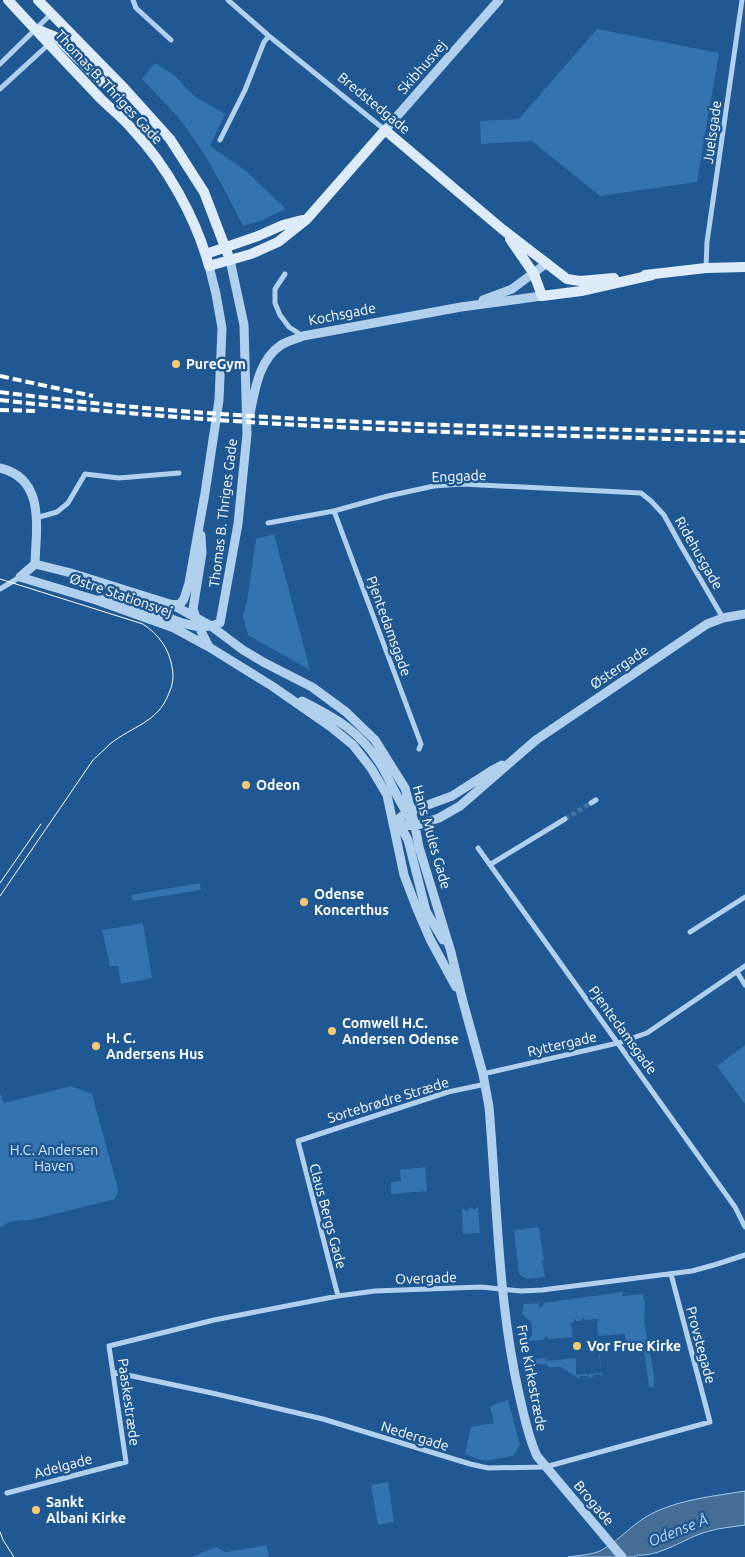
<svg xmlns="http://www.w3.org/2000/svg" width="745" height="1557" font-family="Ubuntu,sans-serif">
	<style>
		.green { fill: #3373b0 }
		.water { fill: #456d96; stroke: #a5ccef }
		.lines { fill: none; stroke-linecap: round; stroke-linejoin: round }
		.minor-tunnel { stroke: #4171a2; stroke-width: 5; stroke-dasharray: 5 2.5; stroke-linecap: butt }
		.minor { stroke: #b1d0ee; stroke-width: 5 }
		.tertiary { stroke: #b1d0ee; stroke-width: 9 }
		.secondary { stroke: #deecfa; stroke-width: 10 }
		.tram { stroke: #fff; stroke-width: 1 }
		.rail { stroke: #fff; stroke-width: 4; stroke-dasharray: 9 4; stroke-linecap: butt }
		.poi-dot { fill: #fbcb72; stroke: #1f5892; stroke-width: 2 }
		.labels { text-anchor: middle; dominant-baseline: central; stroke-width: 5; stroke-linejoin: round; paint-order: stroke }
		.street-label { font-size: 14px; fill: #fff; stroke: #1f5892 }
		.poi-label { font-size: 14px; font-weight: bold; fill: #fff; stroke: #1f5892; text-anchor: start }
		.park-label { font-size: 14px; fill: #d7e9fa; stroke: #1f5892 }
		.water-label { font-size: 15px; font-style: italic; fill: #bddaf4; stroke: #1f5892 }
	</style>
	<rect width="100%" height="100%" fill="#1f5892"/>
	<path class="green" d="M597 29 719 53 697 182 600 196 532 141 481 144 480 121 519 119Z
		M155 63 174 75 189 91 197 98 225 114 210 146 246 171 286 209 262 220 243 226C224 188 204 149 177 116 166 104 154 92 142 79Z
		M274 534 310 670 248 635 243 617 247 601 256 539Z
		M200 883 201 890 132 901 131 895Z
		M143 923 152 978 121 984 118 966H110L102 930Z
		M745 1045V1104L717 1066Z
		M71 1086 92 1094 118 1189 115 1199 35 1219 9 1222 0 1228V1093L4 1103Z
		M425 1167 427 1191 391 1194V1182L401 1181 400 1170Z
		M478 1206 480 1233 463 1234 462 1209 468 1211 470 1207 475 1210Z
		M539 1227 544 1260H542L545 1277 527 1279 519 1274 514 1230Z
		M622 1292 623 1296 643 1294 645 1303 644 1321 654 1375V1387H649L644 1351 641 1350 640 1346H637L638 1351 629 1353 627 1351 625 1334 598 1336 597 1322 599 1321 598 1319 585 1320 584 1318H582V1321H576V1319L574 1320V1322L571 1323 573 1337 549 1339 548 1337 546 1336 543 1340 528 1341 532 1335V1323L522 1314 524 1304 539 1303V1307H543V1303Z
		M599 1355H600L601 1372 603 1373 601 1376 599 1374 593 1375V1377L587 1378V1376H581L578 1378 561 1367H548L547 1364 533 1365V1359L547 1358 545 1360 547 1361 574 1358 576 1360V1375L587 1374 588 1376 589 1377V1374L601 1373Z
		M508 1400 520 1445 513 1456 484 1461 465 1454 471 1427 494 1423 490 1406Z
		M388 1482 394 1522 378 1525 371 1485Z
		M267 1545 269 1557H191L216 1547 226 1552Z"/>
	<path class="water" d="M745 1491V1525C732 1527 718 1528 706 1532 685 1538 660 1557 637 1555L634 1557H568C579 1555 593 1555 602 1550 621 1539 635 1521 655 1512 683 1499 715 1496 745 1491Z"/>
	<g class="lines">
		<path class="minor-tunnel" d="M565 819 591 803"/>
		<path class="minor" d="M133 0 136 8 171 40
			M228 0 269 36 385 130
			M0 64 51 14
			M0 89 49 44
			M220 140 245 90 264 42 269 36
			M706 268 707 242 742 0
			M285 274 275 289V303L280 315 289 327 303 336
			M334 511 421 744 419 749
			M36 518 57 512 68 503 85 474 119 478 179 473
			M268 523 334 511 388 496 434 486 462 484 641 493 651 501 664 515 680 544 723 618
			M0 589 20 577
			M591 803 596 800
			M478 848 735 1207 745 1227
			M491 864 565 819
			M690 932 745 897
			M737 972 745 985
			M483 1074 618 1043 647 1033 745 966
			M338 1296 298 1141 448 1092 486 1084
			M113 1372 212 1393 323 1419 470 1464 488 1468 545 1467 710 1422 671 1274
			M7 1493 126 1462 109 1346 214 1320 338 1296 375 1291 481 1287 521 1291 542 1290 692 1271 714 1265 745 1255"/>
		<path class="tertiary" d="M385 130 499 0
			M483 300 512 289 547 263
			M250 414C255 389 259 360 281 345 288 341 296 339 303 336L461 307 542 296
			M0 468C46 479 36 528 35 564L20 577
			M201 535 202 553 193 609 199 627 209 647
			M35 564 71 573 173 605 211 626 243 650 263 662 312 687 346 712 375 740 405 788 415 826 419 847 451 952 462 998 483 1074 489 1107C497 1201 498 1302 519 1394 524 1415 528 1437 537 1456L622 1557
			M20 577 96 600 174 628 209 647 272 686 331 727 353 745 371 768 387 795 404 875 417 909 430 939 456 987
			M101 599H120L182 623 199 627 211 626 220 623 238 524 247 434 244 325 230 260
			M173 605 181 603 184 599 189 583 205 493 219 400 222 328 216 294 209 266
			M302 701C336 718 361 732 381 765 392 784 400 805 413 822
			M393 823 415 826 439 818 460 806 536 740 707 624 723 618 745 614
			M393 823 403 831 408 840 426 911 443 940
			M393 823 406 813 452 796 491 771 502 765"/>
		<path class="secondary" d="M8 0C38 33 69 65 100 98 111 109 123 118 133 130 167 166 196 218 209 266L251 254 278 242 307 219 385 130 502 229 567 279
			M38 0 124 88 170 139 204 192 230 260
			M39 30 56 37 103 83 124 88
			M510 239 534 274 542 296 581 291 652 275
			M206 254 258 236 283 225 302 220
			M645 275 706 268 745 267
			M567 279 580 281 614 278"/>
		<path class="tram" d="M0 579 143 624C158 634 169 648 172 667 174 676 173 684 169 693 158 723 132 726 110 744 104 749 99 755 93 760L0 896
			M0 883 41 824
			M0 1532 3 1540 14 1557"/>
		<path class="rail" d="M0 376 93 396
			M0 392C247 425 497 426 745 433
			M0 400C247 429 496 434 745 441
			M0 410 36 411"/>
	</g>
	<g class="poi-dot">
		<circle cx="176" cy="364" r="5"/>
		<circle cx="246" cy="785" r="5"/>
		<circle cx="304" cy="902" r="5"/>
		<circle cx="332" cy="1031" r="5"/>
		<circle cx="96" cy="1046" r="5"/>
		<circle cx="577" cy="1346" r="5"/>
		<circle cx="36" cy="1510" r="5"/>
	</g>
	<g class="labels">
		<g class="street-label">
			<text transform="translate(422 67) rotate(-49)">Skibhusvej</text>
			<text transform="translate(109 87) rotate(47)">Thomas B. Thriges Gade</text>
			<text transform="translate(374 103) rotate(39)">Bredstedgade</text>
			<text transform="translate(712 132) rotate(-82)">Juelsgade</text>
			<text transform="translate(342 314) rotate(-11)">Kochsgade</text>
			<text transform="translate(459 476) rotate(-2)">Enggade</text>
			<text transform="translate(223 513) rotate(-83)">Thomas B. Thriges Gade</text>
			<text transform="translate(699 553) rotate(60)">Ridehusgade</text>
			<text transform="translate(121 595) rotate(19)">Østre Stationsvej</text>
			<text transform="translate(389 626) rotate(70)">Pjentedamsgade</text>
			<text transform="translate(619 667) rotate(-34)">Østergade</text>
			<text transform="translate(432 837) rotate(74)">Hans Mules Gade</text>
			<text transform="translate(623 1030) rotate(54)">Pjentedamsgade</text>
			<text transform="translate(562 1044) rotate(-13)">Ryttergade</text>
			<text transform="translate(388 1100) rotate(-17)">Sortebrødre Stræde</text>
			<text transform="translate(328 1216) rotate(75)">Claus Bergs Gade</text>
			<text transform="translate(426 1278) rotate(-2)">Overgade</text>
			<text transform="translate(701 1345) rotate(75)">Provstegade</text>
			<text transform="translate(532 1378) rotate(79)">Frue Kirkestræde</text>
			<text transform="translate(129 1402) rotate(82)">Paaskestræde</text>
			<text transform="translate(415 1436) rotate(17)">Nedergade</text>
			<text transform="translate(63 1466) rotate(-15)">Adelgade</text>
			<text transform="translate(594 1503) rotate(50)">Brogade</text>
		</g>
		<g class="poi-label">
			<text x="186" y="364">PureGym</text>
			<text x="256" y="785">Odeon</text>
			<text x="314" y="894">Odense<tspan x="314" dy="16">Koncerthus</tspan></text>
			<text x="342" y="1023">Comwell H.C.<tspan x="342" dy="16">Andersen Odense</tspan></text>
			<text x="106" y="1038">H. C.<tspan x="106" dy="16">Andersens Hus</tspan></text>
			<text x="587" y="1346">Vor Frue Kirke</text>
			<text x="46" y="1502">Sankt<tspan x="46" dy="16">Albani Kirke</tspan></text>
		</g>
		<g class="park-label">
			<text x="54" y="1150">H.C. Andersen<tspan x="54" dy="16">Haven</tspan></text>
		</g>
		<g class="water-label">
			<text transform="translate(678 1530) rotate(-22)">Odense Å</text>
		</g>
	</g>
</svg>
